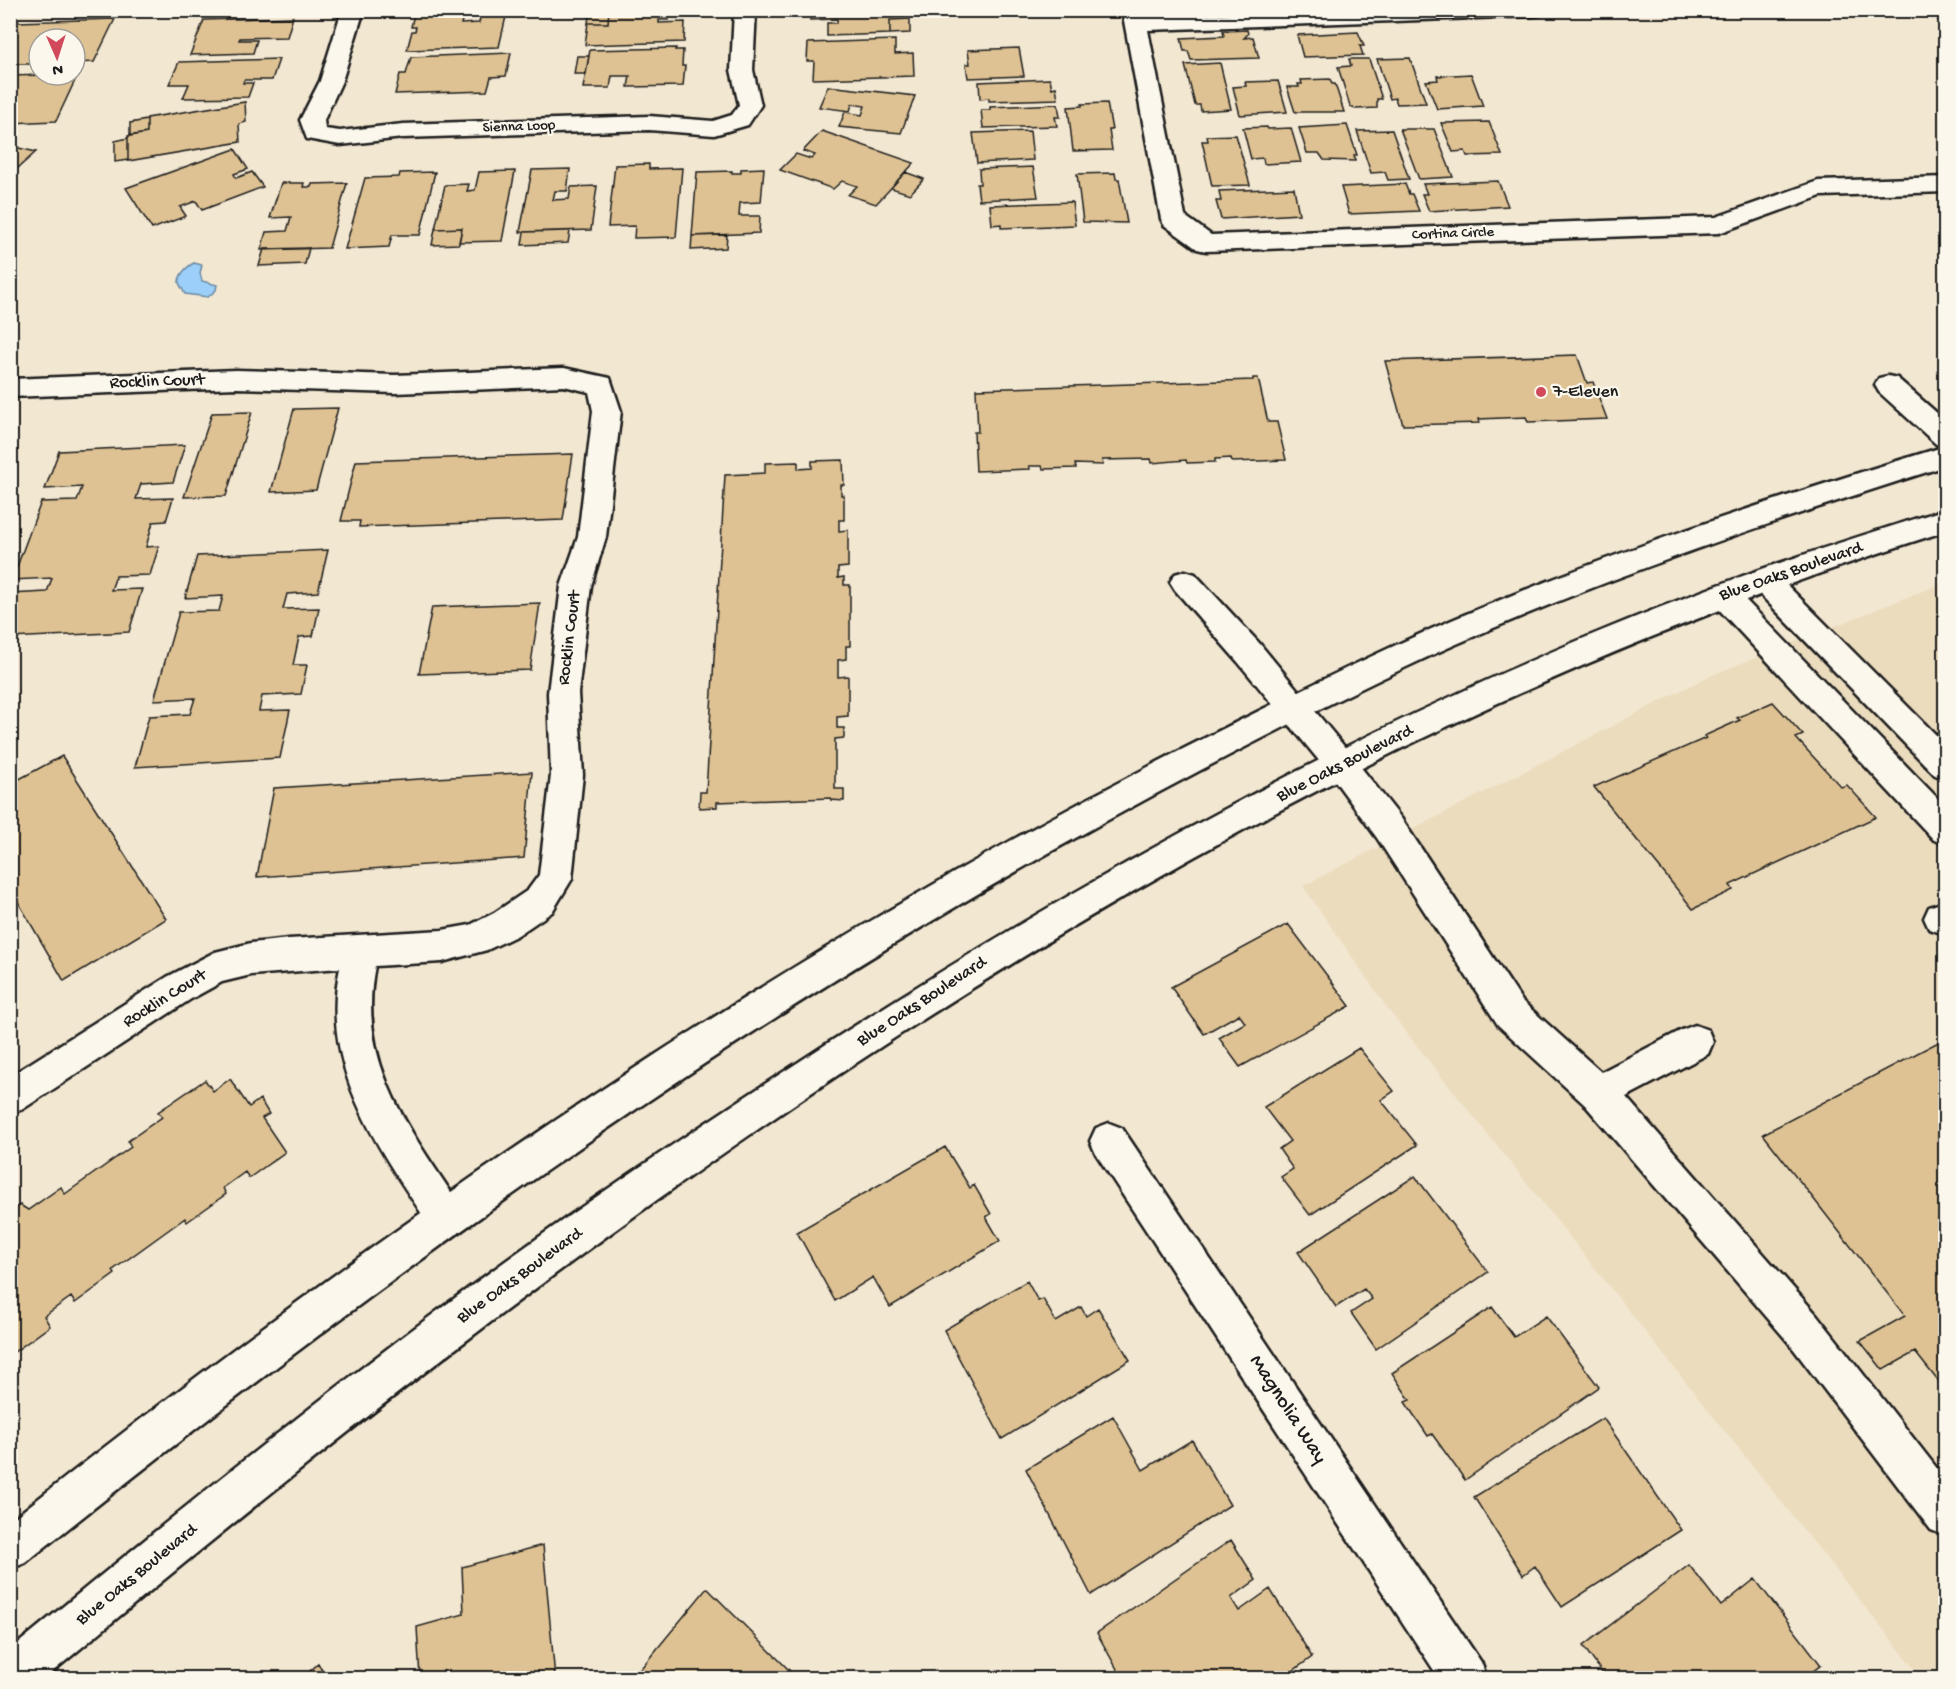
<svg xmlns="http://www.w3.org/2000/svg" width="1956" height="1689" font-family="'Gochi Hand',sans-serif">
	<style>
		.built { fill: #ecdcbe }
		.water { fill: #9ccff9; stroke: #6987a1; stroke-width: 1.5 }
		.building { fill: #dec293; stroke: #1c1c1c; stroke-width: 1.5 }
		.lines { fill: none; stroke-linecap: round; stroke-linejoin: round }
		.minor-casing { stroke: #1c1c1c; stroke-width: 5 }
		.major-casing { stroke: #1c1c1c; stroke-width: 5 }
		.minor { fill: #fbf7ec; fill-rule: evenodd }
		.major { fill: #fbf7ec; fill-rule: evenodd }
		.poi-dot { fill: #d1495b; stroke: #fbf7ec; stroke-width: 2 }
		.labels { text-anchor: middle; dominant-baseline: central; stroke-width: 4.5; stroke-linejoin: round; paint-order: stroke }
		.far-street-label { font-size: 15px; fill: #1c1c1c; stroke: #fbf7ec }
		.street-label { font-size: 18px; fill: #1c1c1c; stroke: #fbf7ec }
		.poi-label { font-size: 18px; fill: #1c1c1c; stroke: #fbf7ec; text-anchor: start }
		.near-street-label { font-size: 21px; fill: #1c1c1c; stroke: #fbf7ec }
	</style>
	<rect width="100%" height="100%" fill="#f2e7d1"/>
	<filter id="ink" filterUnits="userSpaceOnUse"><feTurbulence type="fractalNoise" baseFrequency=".0167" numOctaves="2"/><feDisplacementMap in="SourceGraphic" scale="12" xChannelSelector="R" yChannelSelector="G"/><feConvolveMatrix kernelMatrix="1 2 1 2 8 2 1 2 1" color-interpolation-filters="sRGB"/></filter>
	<g filter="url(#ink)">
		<path class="built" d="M1945 582V1678H1922L1390 1012 1303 886 1707 677Z"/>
		<path class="water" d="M194 263 202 265 200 273 202 281 217 285 216 290 208 297 185 294 179 283C178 276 187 266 194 263Z"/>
		<path class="building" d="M24 10H101L23 13Z
			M206 10H290L205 14Z
			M590 10H609L608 23H588Z
			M609 10H670L669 20H659V23L685 22 684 42 585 45 588 23H608Z
			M810 10H909L910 19 890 20V34L827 36V23H837V19L810 20Z
			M481 12H507L499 47 407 50 412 31H415L416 27H411L414 14 464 13 461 24 479 23Z
			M293 17 287 37 240 38 239 40H257L253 53 190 55 204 20Z
			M115 19 94 62 75 63V39H39V64H10V35L17 22Z
			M910 19V33L890 34V20Z
			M1247 30 1248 34 1244 38 1253 37 1259 58 1191 60 1188 51H1184L1181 38 1224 36 1223 31Z
			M1358 32 1364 46H1360L1363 55 1303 57 1297 35Z
			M895 40V54L913 53 914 76 813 79 814 61H807L808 43Z
			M676 48 675 50H683L682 66H685L683 86 628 87 630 76H612L610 88H583L590 50Z
			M1019 48 1024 76 968 78 966 64H970L968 50Z
			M511 53 506 76 491 77 487 91 395 94 400 74H406L411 57Z
			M577 56H589L586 74H574Z
			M1410 58 1426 103 1397 104 1395 98 1390 99 1377 59Z
			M279 59 272 80H244L243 83H253L248 97 183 98 189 84H169L179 62Z
			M1349 59H1369L1382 99H1377V108L1355 109 1350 106 1338 67 1351 66Z
			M1220 63 1231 109 1201 111 1200 105H1195L1185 65Z
			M78 74 56 121 10 123V76Z
			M1471 74 1483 106 1437 109 1426 81 1438 80 1437 76Z
			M1050 79 1052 88 1056 87 1058 99 989 101V98L980 99 979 82Z
			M1330 79 1332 84H1335L1344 112H1295L1287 87H1299L1298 84H1302L1301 80Z
			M1278 81 1287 112 1240 115 1233 87 1246 86 1245 82Z
			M828 86 915 96 901 133 859 129 839 127 845 112 862 115 865 106 852 104 850 111 819 107Z
			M245 102 246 122 239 124 240 142 128 161V136L147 133V118Z
			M1107 103 1112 130H1109L1112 150 1073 151 1068 107 1082 106V104Z
			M1058 104 1060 117H1055L1057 126 983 128 981 110H990V107Z
			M147 120V133L130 136V123Z
			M1489 122 1502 155 1467 156 1465 151 1453 152 1441 123Z
			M1347 125 1357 155H1354L1355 161 1324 160 1319 153H1307L1299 128Z
			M1267 127 1268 129 1291 128 1301 162 1264 164 1263 158 1251 159 1243 128Z
			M1400 129H1434L1453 177 1419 179Z
			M1392 130 1409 179 1388 180 1385 172 1371 173 1357 131Z
			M822 131 914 163 876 204 848 195 857 186 842 181 833 189 780 170 796 154 811 159 815 155 803 151Z
			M1030 131 1033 160 977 163 973 133Z
			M1236 135 1250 185 1212 186 1202 141H1208L1207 136Z
			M128 138V160L115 162V141Z
			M10 146 36 152 10 175Z
			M235 149 248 169 234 174 236 178 252 172 263 187 202 210 196 201 180 207 186 216 152 229 126 188Z
			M649 164V169L682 168 676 237 634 238 635 226 608 227 615 165Z
			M1033 167 1038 197 979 200 977 184H980L979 169Z
			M764 168 761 202 740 203 739 216H760L759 233 692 236 697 172 732 171V173H741V169Z
			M570 169 567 191H555L553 200 569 199 571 187 597 186 591 230 520 232 532 170Z
			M515 171 502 241 459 242 462 228 435 229 445 185 469 184 467 191 475 190 479 172Z
			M435 172 420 235H392L389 247 345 249 365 178 399 177 400 173Z
			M905 172 924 179 910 194 891 188Z
			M1115 173 1116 179H1119L1127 223 1083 222 1077 174Z
			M1498 181 1508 206 1429 211 1422 194H1427L1423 184Z
			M281 183H304L303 187H311L312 184 347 183 329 248 261 250 266 232 287 231 291 217 270 218Z
			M1405 184 1409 194H1412L1419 211 1349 214 1341 187Z
			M1294 188 1299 214 1221 219 1216 201H1221L1219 191Z
			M1072 202 1075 225 1001 228V224L992 225 990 205Z
			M462 228 459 244 432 245 435 229Z
			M570 231 568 243 522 245 524 232Z
			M727 235 726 248 691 250 692 236Z
			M309 248 305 264 259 266 264 249Z
			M1577 355 1587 383 1593 382 1607 419 1528 422 1526 417 1479 419 1480 423 1403 425 1385 361Z
			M1253 378H1258L1268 422H1277L1286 460 1232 462 1231 458 1215 459V462L1187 463 1186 460 1152 463 1151 459 1102 460 1103 465 1075 464 1076 468 1043 469 1042 466H1029L1030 469 976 471 974 432H978L976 389 1253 380Z
			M338 408 316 490 271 492 294 409Z
			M252 412 226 496 184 497 212 413Z
			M185 445 173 482 141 484 136 499 173 498 166 521 153 522 146 547 159 546 150 575 116 576 111 590 142 589 129 632 10 638V594L47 592 52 578 12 580 41 502 77 501 82 487 45 489 59 451Z
			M573 454 563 520 359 527 360 521H341L356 461Z
			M843 460 844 485H841V495H844V520H839V531L848 530V567L838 568V578L844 577V585H850V646H846V659L838 660V677L848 676V716L837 717V728H844V738L835 739V789H844V801L831 800V798L717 802V807L699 808 700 792H706L725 475 765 473V463L798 462V469L812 468V461Z
			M328 550 318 592 287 594 283 609 319 608 313 636 299 637 293 665H307L301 694 262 696 259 711 290 710 280 758 135 767 149 716 190 714 195 698 154 700 179 612 219 611 223 596 185 598 197 556Z
			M540 603 530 670 419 674 432 607Z
			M1773 702 1803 735 1796 738 1841 787 1847 785 1876 817 1730 885 1733 890 1693 909 1594 787 1706 738 1704 736 1740 720 1737 718Z
			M62 756 166 919 64 981 13 893 10 895V784Z
			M532 772 524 858 257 877 274 788Z
			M1288 924 1350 1006 1240 1067 1219 1038 1245 1023 1239 1014 1204 1034 1171 987Z
			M1946 1038V1391L1915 1352 1883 1370 1860 1341 1905 1316 1763 1134Z
			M1359 1048 1394 1091 1381 1100 1417 1145 1310 1215 1281 1177 1293 1169 1279 1149 1290 1141 1264 1107Z
			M230 1079 249 1107 260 1099 269 1114 262 1118 285 1152 249 1178 245 1172 223 1188 226 1194 187 1222 185 1218 113 1270 115 1274 75 1303 71 1297 44 1316 50 1326 10 1355V1211L20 1205 28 1210 61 1187 65 1194 131 1147 128 1141 162 1117 158 1112 205 1080 213 1091Z
			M945 1147 970 1188 974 1185 991 1214 986 1217 1000 1241 890 1307 873 1277 835 1301 797 1232Z
			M1415 1176 1488 1272 1376 1349 1351 1313 1372 1299 1364 1289 1336 1307 1298 1252Z
			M1027 1281 1038 1301 1043 1299 1056 1322 1081 1307 1086 1316 1098 1308 1130 1360 1002 1439 944 1330Z
			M1492 1307 1514 1337 1546 1316 1599 1387 1465 1480 1432 1434 1428 1436 1405 1402 1410 1400 1392 1373Z
			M1113 1416 1143 1470 1192 1440 1230 1505 1091 1595 1026 1469Z
			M1603 1418 1681 1530 1562 1607 1535 1566 1523 1575 1474 1497Z
			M1231 1540 1256 1580 1231 1598 1239 1611 1270 1589 1312 1657 1283 1678H1122L1097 1633Z
			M543 1545 555 1678H420L417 1627 464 1614 462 1567Z
			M1689 1565 1721 1606 1755 1579 1821 1665 1804 1678H1606L1583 1646Z
			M707 1588 792 1673 787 1678H633Z
			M318 1664 327 1678H302Z"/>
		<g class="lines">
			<g class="minor-casing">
				<path id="minor" d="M342 10H364L342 81 324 120 325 129 340 131 403 124 649 116 713 121 732 115 739 105 731 70 734 10H756L753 70 761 105 748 125 714 135 649 130 403 138 340 145 307 139 300 120 320 81Z
					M1122 10H1144L1145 17 1334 10H1542L1540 15 1532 16 1148 30 1185 216 1211 235 1716 217 1818 181 1946 177V192L1821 196 1719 233 1206 251 1197 249 1164 225 1161 219Z
					M1934 10H1946V19L1938 18Z
					M564 368 610 378 621 411 606 537 591 586 578 693 583 775 572 879 552 912 518 935 487 950 442 962 375 966C356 1061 409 1129 459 1204L465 1217 459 1230 446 1236 433 1230C381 1153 318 1066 340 968L251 975 222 982 191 999 23 1109 10 1114V1076L167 977 215 952 251 943 289 939 442 930 470 925 494 913 528 890 539 875 551 775 548 693 561 586 578 537 593 411 589 392 564 386 395 393 236 388 10 397V379L236 370 395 375Z
					M1888 376 1897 378 1946 421V447L1936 444 1879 392 1875 385 1879 378Z
					M1765 570 1775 573 1946 745V779L1935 775 1755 589 1750 581 1755 573Z
					M1185 571 1195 574 1260 644 1352 756 1401 818 1522 1001 1601 1072 1682 1030 1695 1025 1708 1030 1713 1042 1708 1054 1626 1097 1817 1315 1946 1480V1536L1931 1530 1789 1343 1585 1105 1498 1025 1377 838 1330 774 1238 662 1175 590 1170 582 1175 574Z
					M1723 584 1733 587 1946 807V844L1934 840 1713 603 1708 595 1713 587Z
					M1946 901V932L1941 933 1929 929 1924 918 1929 907Z
					M1109 1123 1122 1128 1481 1662 1487 1678H1439L1096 1154 1090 1141 1096 1128Z"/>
			</g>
			<g class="major-casing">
				<path id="major" d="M1946 446V466C1778 519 1612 575 1452 646 1367 684 1284 727 1201 770 779 991 396 1266 25 1563L10 1569V1521C380 1229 757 967 1177 752 1260 710 1344 668 1429 630 1596 557 1771 499 1946 446Z
					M1946 509V531C1706 607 1475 705 1254 824 818 1059 424 1362 45 1678H10V1650C174 1515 339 1381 511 1257 597 1195 685 1136 774 1078 1079 878 1398 702 1740 577 1808 552 1877 531 1946 509Z"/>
			</g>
			<use href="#minor" class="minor"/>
			<use href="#major" class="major"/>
		</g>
	</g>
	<circle class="poi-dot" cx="1541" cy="392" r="6"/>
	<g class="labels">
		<g class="far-street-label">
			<text transform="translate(519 127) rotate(-2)">Sienna Loop</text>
			<text transform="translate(1453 234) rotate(-2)">Cortina Circle</text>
		</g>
		<g class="street-label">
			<text transform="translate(157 382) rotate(-2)">Rocklin Court</text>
			<text transform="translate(1791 572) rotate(-19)">Blue Oaks Boulevard</text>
			<text transform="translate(570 638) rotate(-83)">Rocklin Court</text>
			<text transform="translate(1345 764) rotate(-27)">Blue Oaks Boulevard</text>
			<text transform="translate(165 999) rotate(-32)">Rocklin Court</text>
			<text transform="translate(922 1002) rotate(-33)">Blue Oaks Boulevard</text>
			<text transform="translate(520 1276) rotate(-36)">Blue Oaks Boulevard</text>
			<text transform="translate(137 1575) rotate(-39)">Blue Oaks Boulevard</text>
		</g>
		<g class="poi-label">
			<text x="1553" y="392">7-Eleven</text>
		</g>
		<g class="near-street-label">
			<text transform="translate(1287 1410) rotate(57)">Magnolia Way</text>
		</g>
	</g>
	<rect width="1956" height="1689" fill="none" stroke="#fbf7ec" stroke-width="36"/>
	<rect x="18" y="18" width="1920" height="1653" fill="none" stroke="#1c1c1c" stroke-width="2" filter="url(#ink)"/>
	<g transform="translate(57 57) rotate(177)"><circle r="28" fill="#fbf7ec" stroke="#a29f99" stroke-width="1.5"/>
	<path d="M0-4.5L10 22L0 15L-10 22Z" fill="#d1495b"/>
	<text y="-9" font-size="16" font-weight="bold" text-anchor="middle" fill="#1c1c1c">N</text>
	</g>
</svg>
